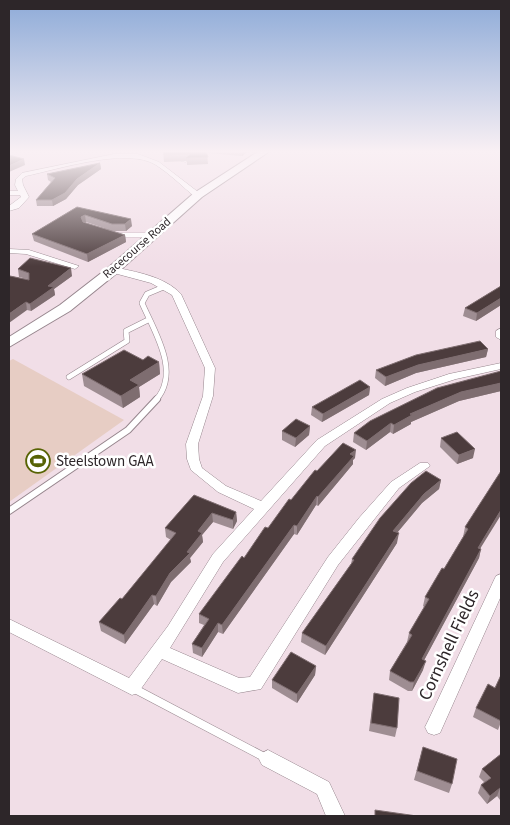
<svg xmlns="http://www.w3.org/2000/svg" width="510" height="825" font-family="'Source Sans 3',sans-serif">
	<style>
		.green { fill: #e7cdc4 }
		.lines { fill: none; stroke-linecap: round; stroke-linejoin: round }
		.lane-far3-casing { stroke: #97868e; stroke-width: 4.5 }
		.lane-far2-casing { stroke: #97868e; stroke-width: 6 }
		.lane-far1-casing { stroke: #97868e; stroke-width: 8 }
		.lane-casing { stroke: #97868e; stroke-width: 9 }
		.street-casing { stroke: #97868e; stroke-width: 1 }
		.secondary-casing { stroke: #97868e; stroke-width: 2 }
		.lane-far3 { stroke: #fff; stroke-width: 4 }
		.lane-far2 { stroke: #fff; stroke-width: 5 }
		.lane-far1 { stroke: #fff; stroke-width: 6 }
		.lane { stroke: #fff; stroke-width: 8 }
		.street { fill: #fff; fill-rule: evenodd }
		.secondary { fill: #fff; fill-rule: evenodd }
		.wall { fill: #9e8d92; fill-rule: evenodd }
		.shaded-wall { fill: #7e6d70 }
		.building { fill: #4c3c3d; stroke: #7e6d70 }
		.labels { text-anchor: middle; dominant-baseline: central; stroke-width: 5; stroke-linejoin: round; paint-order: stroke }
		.far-street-label { font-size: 12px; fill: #2d2629; stroke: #fff }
		.poi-label { font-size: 15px; fill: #2d2629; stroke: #fff; text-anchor: start }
		.near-street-label { font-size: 18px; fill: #2d2629; stroke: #fff }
	</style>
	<rect width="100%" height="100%" fill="#f1dee7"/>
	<path class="green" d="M13 359 124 420 9 502V361Z"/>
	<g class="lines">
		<g class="lane-far3-casing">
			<path id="lane-far3" d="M117 235H152"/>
		</g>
		<g class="lane-far2-casing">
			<path id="lane-far2" d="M69 377 127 341 126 331 148 320
				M156 400C181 372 154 331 142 303L147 294 166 286"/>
		</g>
		<g class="lane-far1-casing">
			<path id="lane-far1" d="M9 511 128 430 157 399"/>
		</g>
		<g class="lane-casing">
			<path id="lane" d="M133 688 266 758"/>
		</g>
		<g class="street-casing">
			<path id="street" d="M180 151H186V162L181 161Z
				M114 154H138L159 162 202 195 195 197C182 186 170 174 156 165 127 147 59 169 26 176L22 179 23 185 29 197 19 208 9 211V206L21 197 20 195H9V191H18L15 185 16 179 22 173Z
				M9 249 29 250 79 266 75 269 26 254 9 253Z
				M113 267C136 272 164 276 181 294L215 368 213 396 198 444 199 459 202 468 226 486 261 501 317 440 382 399 407 388 449 374 501 363V369L456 379 415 392 390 403 325 446 223 562 170 648 239 678 250 677 328 557 359 518 391 482 420 463H428L430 466 399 488 338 565 261 689 238 693 162 659 138 693 132 695 9 632V619L129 678 168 626 213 554 254 509 218 492 191 470 187 459 186 444 203 396 205 368 172 295 151 283 110 272 109 270Z
				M501 328V340L496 337V331Z
				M501 574V596L440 733 434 735 428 733 425 727 428 721 494 580 496 576Z
				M268 750 329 782 345 816H326L317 794 262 765 259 759 262 753Z"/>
		</g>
		<g class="secondary-casing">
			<path id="secondary" d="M259 151H270L202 197 117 273 70 311 9 347V337L60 305 109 267 194 193Z"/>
		</g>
		<use href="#lane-far3" class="lane-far3"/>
		<use href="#lane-far2" class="lane-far2"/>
		<use href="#lane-far1" class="lane-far1"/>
		<use href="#lane" class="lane"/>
		<use href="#street" class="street"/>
		<use href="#secondary" class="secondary"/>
	</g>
	<path class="wall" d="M163 151H248L242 156 207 153 208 164 187 165V161L164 162Z
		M100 163 101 169 78 185 66 199 53 206H37L36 200 51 182 48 180 47 174Z
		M77 207 132 226 126 231H113L125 235 126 242 88 262 34 241 32 234ZM86 222 107 229 85 223Z
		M18 269 72 276 54 289 55 295 31 311 27 310 10 276 27 279 19 277Z
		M501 286V305L476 321 463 316 465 308Z
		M488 349 486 357 416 373 385 386 375 378 376 370Z
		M143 360 159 362 160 374 139 387 140 397 123 408 84 386 82 374Z
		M501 371V391L459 401 411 422V424L393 434 390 432 366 450 353 442 354 433Z
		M370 387 369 395 322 422 311 415 312 407Z
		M310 426 309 435 295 447 282 440V431Z
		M441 438 473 458 457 464 440 447Z
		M355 458 353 460V464L318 506 316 505 297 535 294 534 223 634 218 632 202 657 193 653 192 644 204 625 199 623V614L291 500 317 471Z
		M501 471 480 549H481L479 558 424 660 423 670 412 691H408L389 680 390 671 407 642 409 633 424 607 423 606 425 597 444 569 463 537 465 527Z
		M441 480 439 489 422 503 397 533V543L325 655 301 642 302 633 351 564 352 559Z
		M194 495 236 512 237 521 233 529 213 522 202 535 203 542 190 558 191 562 171 582 157 606 154 604 125 644 101 631 99 622 122 599 171 540 166 537 165 528Z
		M316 666 315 675 297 703 272 688V680Z
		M501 675V722L498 730 473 717 476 708 495 688Z
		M374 693 397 728 395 737 369 731Z
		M423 747 452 784 449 793 414 780Z
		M501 754V799L500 800 497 796 487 804 478 793 481 785 484 782 479 777 482 769Z"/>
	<path class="shaded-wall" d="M242 151H248L242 156Z
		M24 159 25 165 9 172V166Z
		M100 163 101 169 78 185 66 199 53 206 52 200 77 179Z
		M85 215 86 222 82 224 81 217Z
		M131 219 132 226 126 231 125 224Z
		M125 235 126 242 88 262 87 254Z
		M71 268 72 276 54 289 55 295 31 311 30 304 48 286Z
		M501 298V305L476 321 477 313Z
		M26 302 27 310 9 323V314Z
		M488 349 486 357 416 373 385 386 386 377 418 365Z
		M159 362 160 374 139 387 140 397 123 408 121 396 130 380Z
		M501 383V391L459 401 411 422V424L393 434 394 425 410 414 461 392Z
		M370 387 369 395 322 422 323 414Z
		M391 423 390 432 366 450 367 441Z
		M310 426 309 435 295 447 296 438Z
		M475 449 473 458 457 464 459 455Z
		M356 450 355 458 353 460V464L318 506V497L350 454Z
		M441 480 439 489 422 503 391 540 393 531 424 494Z
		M317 496 316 505 297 535V526Z
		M501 510V515L475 557 478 548Z
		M236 512 237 521 233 529V520Z
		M212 513 213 522 202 535 203 542 190 558 191 562 171 582 157 606 156 596 170 573 187 552 198 531Z
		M294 525V534L223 634 222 625Z
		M399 533 397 543 325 655 326 646Z
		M481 549 479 558 420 668 422 659Z
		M152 595 154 604 125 644 124 635Z
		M218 623V632L202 657V648Z
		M426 661 423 670 412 691 414 682Z
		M316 666 315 675 297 703V694Z
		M500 788 497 796 487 804 490 796Z"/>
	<path class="building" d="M163 151H206L208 157 186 158 190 154 164 155Z
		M9 155 24 159 9 166Z
		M100 163 77 179 65 193 52 200H36L55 178 47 174Z
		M77 207 131 219 125 224H112L85 215 81 217 83 222 125 235 87 254 32 234Z
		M30 258 71 268 48 286 54 287 30 304 26 302 9 314V277L10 276 29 280V273L18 269Z
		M501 286V298L477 313 465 308Z
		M480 341 488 349 418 365 386 377 376 370 416 355Z
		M124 350 143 360 148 356 159 362 130 380 139 385 121 396 82 374Z
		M501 371V383L461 392 410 414 412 415 394 425 391 423 367 441 354 433 370 421 437 388Z
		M360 380 370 387 323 414 312 407Z
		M296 419 310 426 296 438 282 431Z
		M457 432 475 449 459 455 441 438Z
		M343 443 356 450 350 454 354 456 318 497 317 496 297 526 294 525 222 625 218 623 202 648 192 644 209 619 199 614 242 556 244 558 265 527 268 528 289 499 291 500 315 470 317 471Z
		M426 471 441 480 424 494 393 531 399 533 326 646 302 633 354 560 352 559 380 518 411 483Z
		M501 471V510L478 548 481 549 422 659 426 661 414 682H410L390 671 412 635 409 633 429 599 425 597 442 568 444 569 468 529 465 527Z
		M194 495 236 512 233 520 212 513 198 531 202 533 187 552 190 553 170 573 156 596 152 595 124 635 99 622 120 598 122 599 176 533 165 528Z
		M291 652 316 666 297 694 272 680Z
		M501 675V721L476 708 488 684 495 688Z
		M374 693 399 698 397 728 371 723Z
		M423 747 457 759 452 784 417 771Z
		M501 754V789L500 788 490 796 481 785 491 778 482 769Z
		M375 810 417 816H375Z"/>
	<linearGradient id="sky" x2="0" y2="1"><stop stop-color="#8eabd8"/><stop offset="0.57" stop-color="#f9f0f4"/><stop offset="1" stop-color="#f9f0f4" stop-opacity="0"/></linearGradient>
	<rect width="510" height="266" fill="url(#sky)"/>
	<defs>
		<g id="stadium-ring" transform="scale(1.25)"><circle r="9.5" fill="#fff" stroke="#576304" stroke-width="1.5"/><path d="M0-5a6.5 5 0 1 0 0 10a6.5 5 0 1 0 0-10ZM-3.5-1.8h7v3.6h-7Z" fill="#576304"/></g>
	</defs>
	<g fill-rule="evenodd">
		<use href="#stadium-ring" x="38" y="461"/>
	</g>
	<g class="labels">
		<g class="far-street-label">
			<text transform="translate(137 248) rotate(-41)">Racecourse Road</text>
		</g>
		<g class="poi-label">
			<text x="56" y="461">Steelstown GAA</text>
		</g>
		<g class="near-street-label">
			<text transform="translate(449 645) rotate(-65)">Cornshell Fields</text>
		</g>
	</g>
	<rect width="510" height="825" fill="none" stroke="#2d2629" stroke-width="20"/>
</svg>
